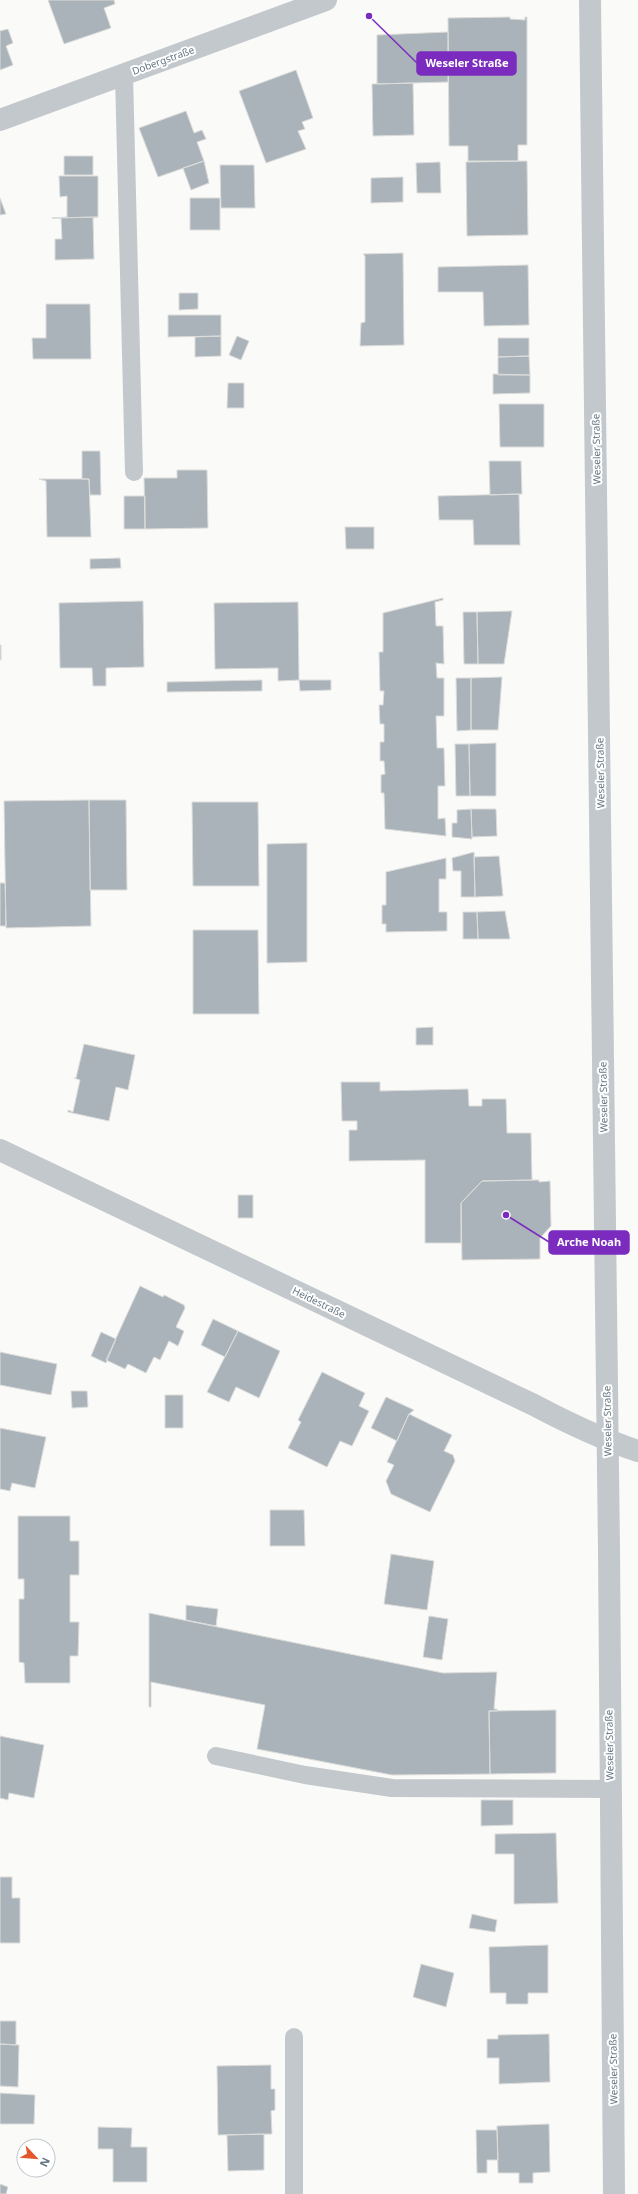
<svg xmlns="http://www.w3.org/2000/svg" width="638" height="2194" font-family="'Noto Sans',sans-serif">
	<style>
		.building { fill: #aab3b9; stroke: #dcdcda }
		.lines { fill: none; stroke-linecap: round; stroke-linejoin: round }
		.service { stroke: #c3c8cc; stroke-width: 18 }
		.minor { stroke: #c3c8cc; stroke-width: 22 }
		.tertiary { stroke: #c3c8cc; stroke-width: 22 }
		.labels { text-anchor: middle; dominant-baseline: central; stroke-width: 4; stroke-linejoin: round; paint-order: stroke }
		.street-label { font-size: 10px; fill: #657683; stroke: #fff }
		.leader { fill: none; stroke: #7b2cbf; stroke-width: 1.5 }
		.callout-dot { fill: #7b2cbf; stroke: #fff; stroke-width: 1.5 }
		.callout { fill: #7b2cbf; stroke: #7b2cbf; stroke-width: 1.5 }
		.callout-label { font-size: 11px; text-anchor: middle; font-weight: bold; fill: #fff }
	</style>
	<rect width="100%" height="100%" fill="#fafaf8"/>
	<path class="building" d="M48 0H114L115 4 104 8 111 28 64 44Z
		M510 17V19L525 20V17H527V145H518V161H468V146H449L448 18Z
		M8 29 13 43 6 46 13 65 0 70V31Z
		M448 32V82L377 84V35Z
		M296 70 313 118 302 122 305 129 298 131 306 149 266 163 239 91Z
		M413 83 414 135 373 136 372 84Z
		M186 111 194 133 202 130 206 139 197 142 204 161 158 177 139 128Z
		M64 156H93V175H64Z
		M204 161 209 183 191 190 183 168Z
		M527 161 528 235 467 236 466 162Z
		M440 162 441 193H417L416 163Z
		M220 165H254L255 208H221Z
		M59 176H98V217L52 218 67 217V196L60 197Z
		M403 177V202L371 203V178Z
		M0 198 6 214 0 215Z
		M190 198H220V230H190Z
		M98 217 93 218 94 259 55 260V239H62L61 218H52Z
		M403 253 404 345 360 346 361 323 365 322V256L363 254Z
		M528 265 529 325 484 326 483 292H438V267Z
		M179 293H198V309L179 310Z
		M46 304H90L91 359H33L32 338H46Z
		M168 315H221V336L168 337Z
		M221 336V356L195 357V337Z
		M237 336 249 341 241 360 229 355Z
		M498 338H529V356L498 357Z
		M529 356 530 375H498V357Z
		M493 374 530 375V393L493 394Z
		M228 383H244V408H227Z
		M499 404H544V447H500Z
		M82 451H100L101 495H90L89 479H82Z
		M489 461H521L522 494 490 495Z
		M177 470H207L208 528 145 529 144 478H177Z
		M39 479H89L91 537H47L46 481Z
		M519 494 520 545H474L473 520H439L438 496Z
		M124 496H145V529H124Z
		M345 527H374V549H346Z
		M120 558 121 568 90 569V559Z
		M443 598V600L435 602 436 626H443L444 664 436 663 437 678H444V716H436L437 748H444L445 786H438V819L445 818 446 836 385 829 384 793H381V775L385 774 384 761H380V742H384V724H380L379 705H383L384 691H380L379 652H383V613Z
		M143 601 144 667 106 668V686H93L92 668H60L59 603Z
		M298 602 299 680 278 681V668L215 669 214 603Z
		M512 611 504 664H478L477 612Z
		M463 612H477L478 664H464Z
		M0 645H1V660H0Z
		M502 677 498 730H471V678Z
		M456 678H471V730L457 731Z
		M262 680V691L167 692V682Z
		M299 680H331V690L300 691Z
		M496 743V796H470L469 744Z
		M455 744H469L470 796H456Z
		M89 800 91 926 6 928 4 801Z
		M89 800H126L127 890H90Z
		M192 802H258L259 886H193Z
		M471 809H496L497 836 472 837Z
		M471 809 472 839 452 837V823H457V810Z
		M307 843V962L267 963V844Z
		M474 852 475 897H461V871H453L452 858Z
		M499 856 503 896 475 897 474 857Z
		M446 858V879H439V912H447V931L386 932V924H382V905H386V872Z
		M0 883H5L6 926H0Z
		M505 911 510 939H478L477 912Z
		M463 912H477L478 939H463Z
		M193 930H258L259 1014H193Z
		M433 1027V1045H416V1028Z
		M84 1044 135 1055 128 1090 116 1087 109 1121 68 1112V1110L73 1112 80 1080 74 1078H76Z
		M341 1082H380V1091L468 1089 469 1106H482V1099H506L507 1133H531L532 1180 482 1181 461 1203V1243H425V1160L349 1161V1130H357V1121H342Z
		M539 1180V1182L550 1181 551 1226 540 1238V1259L462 1260 461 1203 482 1181Z
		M238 1195H253V1218H238Z
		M140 1286 163 1297 164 1295 184 1305 185 1308 176 1327 184 1331 178 1346 169 1341 160 1360 154 1357 146 1373 128 1364 125 1369 106 1360Z
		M213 1319 238 1331 225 1357 201 1345Z
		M238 1331 280 1351 259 1398 236 1387 229 1402 207 1392Z
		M101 1332 116 1339 106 1363 91 1356Z
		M0 1352 57 1364 51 1395 0 1385Z
		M322 1372 365 1393 359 1406 369 1411 352 1446 340 1441 327 1467 288 1448 301 1422 298 1420Z
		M71 1391H87L88 1407 72 1408Z
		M165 1395H183V1428H165Z
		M386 1397 414 1410 409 1414 397 1441 371 1428Z
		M409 1414 452 1435 444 1451 453 1455 455 1461 430 1512 391 1494 386 1481 394 1465 387 1462Z
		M0 1428 46 1437 35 1488 12 1483 10 1491 0 1489Z
		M270 1510H304L305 1546H270Z
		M18 1516H70V1541H79V1575H70V1622H79L78 1656H70V1683H25L24 1663 19 1662V1599H24V1579H18Z
		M391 1554 434 1561 427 1610 384 1604Z
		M186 1605 218 1609 216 1626 186 1620Z
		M149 1613 443 1673 497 1672 494 1709H497V1711H489L490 1774 392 1775 257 1749 265 1705 151 1682V1707H149Z
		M429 1616 448 1619 442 1660 423 1657Z
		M556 1710V1773L490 1774 489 1711Z
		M0 1736 44 1745 34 1798 9 1793 8 1800 0 1798Z
		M481 1800H513V1825L481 1826Z
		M556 1833 558 1903 514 1904V1854H495V1834Z
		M0 1877H12V1898H20V1943H0Z
		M472 1914 497 1920 495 1932 469 1928Z
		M548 1945V1993H528V2004H506V1993H490L489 1947Z
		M421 1964 454 1973 446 2007 413 1997Z
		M0 2021H16V2045L0 2044Z
		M549 2034 550 2082 499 2084V2058H487V2039H498V2035Z
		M0 2044 19 2045 18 2087 0 2086Z
		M271 2065V2089H275V2110L271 2111 272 2134 218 2135 217 2066Z
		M0 2093 35 2095 34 2124H0Z
		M549 2124 550 2172 533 2173V2183H519V2173H498L497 2126Z
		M98 2127 132 2128 131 2147H147V2182H113V2149H98Z
		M476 2130H497L498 2160H487V2173H477Z
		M264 2134V2170L228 2171 227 2135Z
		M0 2184 8 2187 6 2194H0Z"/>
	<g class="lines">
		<path class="service" d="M124 75 134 472
			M216 1756 305 1775 392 1788 610 1789
			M294 2194V2037"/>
		<path class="minor" d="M0 1150 534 1405C568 1423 601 1439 638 1451"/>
		<path class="tertiary" d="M590 0 609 1550 614 2194
			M0 120 326 0"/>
	</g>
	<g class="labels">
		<g class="street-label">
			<text transform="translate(163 60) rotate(-20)">Dobergstraße</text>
			<text transform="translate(596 449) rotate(-91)">Weseler Straße</text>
			<text transform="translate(600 773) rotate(-91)">Weseler Straße</text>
			<text transform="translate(603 1097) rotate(-91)">Weseler Straße</text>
			<text transform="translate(319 1302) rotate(26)">Heidestraße</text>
			<text transform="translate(607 1421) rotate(-91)">Weseler Straße</text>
			<text transform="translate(609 1745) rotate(-91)">Weseler Straße</text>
			<text transform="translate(613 2069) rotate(-91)">Weseler Straße</text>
		</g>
	</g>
	<path class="leader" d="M369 16L417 63M506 1215L549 1242"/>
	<g class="callout-dot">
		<circle cx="369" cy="16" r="4"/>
		<circle cx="506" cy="1215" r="4"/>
	</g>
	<g class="callout">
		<rect x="417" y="52" width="99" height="23" rx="4"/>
		<rect x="549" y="1231" width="80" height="23" rx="4"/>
	</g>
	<g class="callout-label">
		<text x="467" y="67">Weseler Straße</text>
		<text x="589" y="1246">Arche Noah</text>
	</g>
	<g transform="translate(36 2158) rotate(116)"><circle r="19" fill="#ffffff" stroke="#c1c8cd"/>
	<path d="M0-3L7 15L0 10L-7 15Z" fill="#e4572e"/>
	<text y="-6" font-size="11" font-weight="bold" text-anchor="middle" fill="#657683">N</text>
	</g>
</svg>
